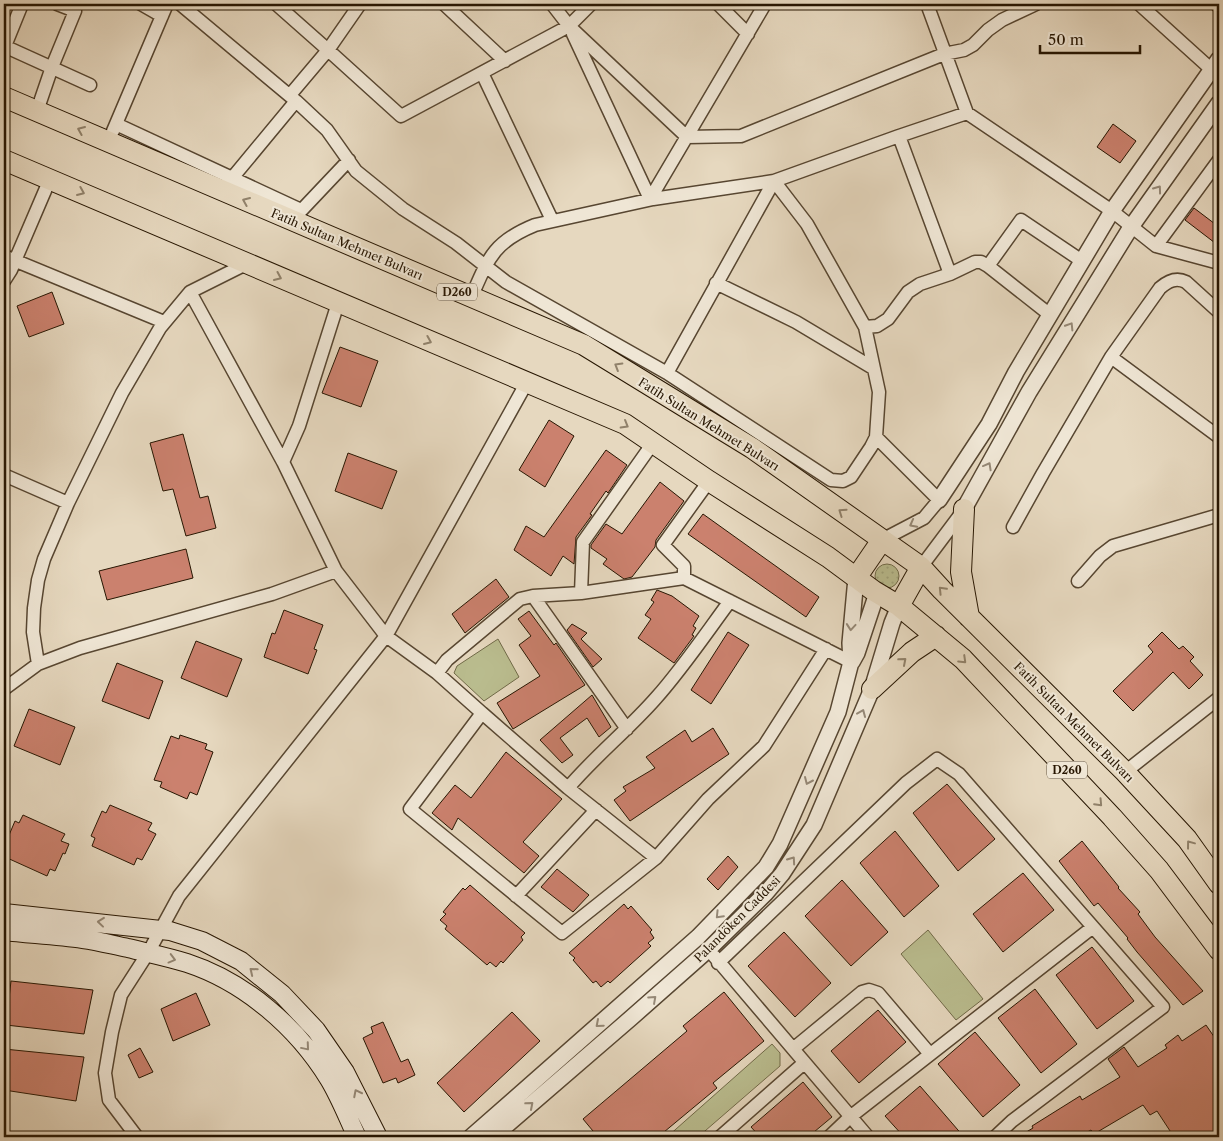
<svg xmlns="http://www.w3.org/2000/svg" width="1223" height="1141" font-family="'Libre Caslon Text',serif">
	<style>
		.grass { fill: url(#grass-dots); stroke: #706a48 }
		.park { fill: #babd8f; stroke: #706a48 }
		.building { fill: #cb816e; stroke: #271602 }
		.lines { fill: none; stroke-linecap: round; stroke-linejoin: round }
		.minor-casing { stroke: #574631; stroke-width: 15 }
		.tertiary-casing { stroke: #574631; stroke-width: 18 }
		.secondary-casing { stroke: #271602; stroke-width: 20 }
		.trunk-casing { stroke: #271602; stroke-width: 22 }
		.minor { stroke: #efe6d5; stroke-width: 12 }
		.tertiary { stroke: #efe6d5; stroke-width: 15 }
		.secondary { stroke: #efe6d5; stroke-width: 18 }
		.trunk { stroke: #e6d8bf; stroke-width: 20 }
		.oneway { stroke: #90816a }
		.oneway2 { stroke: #958876 }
		.labels { text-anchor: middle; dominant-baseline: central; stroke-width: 4; stroke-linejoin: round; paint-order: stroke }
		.shield { fill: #efe6d5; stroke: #635441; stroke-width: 1 }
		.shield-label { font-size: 11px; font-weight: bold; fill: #271602 }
		.street-label { font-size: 12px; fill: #271602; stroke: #efe6d5 }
	</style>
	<defs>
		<pattern id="grass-dots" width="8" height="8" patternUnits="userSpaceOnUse" patternTransform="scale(1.25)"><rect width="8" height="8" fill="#babd8f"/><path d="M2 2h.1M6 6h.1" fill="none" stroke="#a0a27a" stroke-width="1.8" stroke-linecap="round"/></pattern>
	</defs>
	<rect width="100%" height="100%" fill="#e6d8bf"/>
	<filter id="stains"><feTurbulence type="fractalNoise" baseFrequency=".004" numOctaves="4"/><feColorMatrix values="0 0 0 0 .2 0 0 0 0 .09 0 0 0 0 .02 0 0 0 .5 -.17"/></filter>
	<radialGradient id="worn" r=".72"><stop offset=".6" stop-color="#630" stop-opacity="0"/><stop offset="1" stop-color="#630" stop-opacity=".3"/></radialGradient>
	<path class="grass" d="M875 576a12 12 0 1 1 24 0a12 12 0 1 1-24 0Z"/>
	<path class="park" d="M498 639 519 677 484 701 454 673 457 666Z
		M928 930 983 999 956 1020 901 954Z
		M772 1044 780 1053V1066L698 1137H667Z"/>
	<path class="building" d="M1113 124 1136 141 1120 163 1097 147Z
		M1194 208 1219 227V246L1185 220Z
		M52 292 64 324 29 337 17 306Z
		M340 347 378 361 361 407 322 393Z
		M549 420 574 436 545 487 519 470Z
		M183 434 200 498 208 496 216 528 186 536 173 489 163 491 150 443Z
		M606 450 627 465 608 493 606 491 590 514 592 515 576 537 574 564 563 556 551 576 514 550 526 526 544 537Z
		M348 453 397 471 382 509 335 491Z
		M660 482 684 501 656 540 655 547 632 577 624 579 603 564 607 559 591 548V545L606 524 622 534Z
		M703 514 819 597 806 617 688 534Z
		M186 549 193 578 107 600 99 571Z
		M496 579 509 597 465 633 452 614Z
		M657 590 672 596 699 616 693 626 696 628 692 635 694 636 674 663 638 638 651 619 645 615 654 602 651 600Z
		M284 610 323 625 314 649 317 650 308 674 264 657 272 633 275 634Z
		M529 611 554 645 556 643 585 685 513 729 497 703 540 676 519 645 531 636 518 619Z
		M572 624 587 633 581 639 602 659 593 667 567 630Z
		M728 632 749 645 711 704 691 690Z
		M1162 632 1179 649 1183 646 1194 657 1190 661 1203 675 1189 689 1173 672 1133 711 1113 691 1153 652 1148 646Z
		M196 641 242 659 227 697 181 678Z
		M117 663 163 681 149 719 102 701Z
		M592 695 611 727 599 737 587 718 560 738 573 755 562 763 540 740Z
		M29 709 75 727 60 765 14 746Z
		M713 728 729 754 630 821 614 800 626 791 623 787 655 768 646 757 685 730 692 742Z
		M180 735 207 744 205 749 213 752 197 795 190 792 187 799 160 787 162 782 154 780 171 736 179 739Z
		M506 752 562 799 523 842 539 856 524 873 458 818 452 830 432 813 455 785 471 798Z
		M947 784 995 839 958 871 913 813Z
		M110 805 152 823 148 830 156 834 142 860 137 858 134 865 92 846 95 838 91 836 102 811 106 813Z
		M23 815 65 834 61 841 69 844 65 854 63 853 55 871 50 869 47 876 5 857 8 849 4 847 15 821 19 823Z
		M895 831 939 886 904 917 860 863Z
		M1082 841 1119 887 1118 888 1140 912 1138 914 1155 937 1203 991 1183 1005 1137 952 1127 939 1128 938 1098 903 1094 906 1059 861Z
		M728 856 738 867 718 890 707 879Z
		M557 869 589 895 573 912 541 887Z
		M1023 873 1054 910 1003 952 973 914Z
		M842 880 888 932 851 966 805 916Z
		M470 885 525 933 521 937 523 940 503 963 501 961 496 967 490 962 487 965 445 929 447 926 440 920 446 914 443 912 463 888 465 890Z
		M624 904 628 909 631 906 652 930 650 932 654 938 648 943 651 946 610 983 608 981 601 987 596 981 593 983 573 960 575 958 569 953Z
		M784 932 831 983 795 1017 748 966Z
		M1092 947 1134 1001 1097 1029 1056 975Z
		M11 981 93 990 84 1034 6 1025Z
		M1035 989 1077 1044 1041 1073 998 1018Z
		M724 992 764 1041 713 1083 717 1088 658 1137H598L583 1119 687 1031 683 1026Z
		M196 993 210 1025 173 1041 161 1009Z
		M878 1010 906 1042 859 1083 831 1051Z
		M512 1012 540 1041 464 1112 437 1083Z
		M383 1022 401 1062 408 1059 415 1075 398 1083 396 1078 383 1083 363 1038 373 1033 371 1027Z
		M1206 1025 1219 1044V1081L1214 1085 1219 1093V1137H1174L1157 1111 1150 1115 1143 1105 1094 1134 1091 1130 1078 1137H1018L1033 1128 1032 1126 1080 1096 1082 1100 1120 1077 1108 1059 1124 1047 1138 1067 1167 1048 1165 1045 1178 1035 1182 1041Z
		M975 1032 1020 1085 983 1117 938 1064Z
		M140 1048 153 1072 139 1078 128 1055Z
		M4 1049 84 1057 76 1101 4 1090Z
		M803 1082 832 1117 808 1137H760L751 1127Z
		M920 1086 964 1137H904L885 1116Z"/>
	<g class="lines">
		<g class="minor-casing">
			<path id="minor" d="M141 4 162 16
				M180 4 296 101 327 130 356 171 403 209 456 243 506 282 667 373 831 480 843 481 851 477 871 447 876 437 879 392 865 327 807 224 774 181
				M276 4 328 50 360 4
				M444 4 505 61
				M552 4 569 26 687 137 741 136 944 54 964 50 973 45 988 30 1002 20 1036 4
				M718 4 748 34
				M927 4 967 113 1112 211 1156 246
				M1139 4 1212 70
				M1216 4 1219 7
				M573 34 650 199
				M4 46 90 85
				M5 46 22 4
				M482 73 552 220
				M290 95 328 50 401 116 569 26 591 4
				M37 111 52 67 75 11 57 4
				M116 124 301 210
				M113 131 167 4
				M899 136 967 113
				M1219 160 1156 246 1219 263
				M228 183 296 101
				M650 199 765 4
				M297 215 349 160
				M4 256 164 322
				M248 263 190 292 283 462
				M988 266 1021 220 1082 261
				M4 281 11 270 50 179
				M716 283 796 322 873 368
				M190 292 160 328 122 393 68 503 44 559 38 580 34 608 33 632 38 664 80 648 272 594 336 571
				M471 298C488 259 493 242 535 225L653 199 774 181 899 136 950 274
				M338 303 299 426 283 462 336 571 386 636 437 673 482 713 410 809 562 933 656 858 708 799 764 746 826 649
				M865 327 877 326 888 319 908 292 920 284 950 274 975 262H981L988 266 1049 314
				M1111 357 1219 437
				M667 373 774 181
				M876 437 939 500 924 518 882 540
				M4 475 68 503
				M1013 527 1043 473 1111 357 1160 288C1168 281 1176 277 1186 282L1219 312
				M921 567 963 511
				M684 578V566L663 545 709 481
				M1078 581 1100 556 1113 546 1219 515
				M581 593 583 542 653 443
				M533 596 627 729
				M437 673 447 660 520 599 533 596 581 593 684 578 851 662
				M4 689 38 664
				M482 713 568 788 656 858
				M1125 772 1219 698
				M568 788C595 756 628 730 656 698 682 669 707 632 730 601
				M516 896 596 810
				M714 956 868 1137
				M718 963 906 783 937 759 959 774 1163 1007 1012 1121 995 1137
				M793 1049 862 992 869 990 878 993 930 1054
				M137 1137 109 1100 105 1073 112 1032 121 995 148 953 179 896 386 636 527 382
				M720 1137 804 1063
				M829 1137 850 1117 1093 927"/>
		</g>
		<g class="tertiary-casing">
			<path id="tertiary" d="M939 500 989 424 1016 372 1112 211 1219 59
				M964 509 1029 392 1131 227 1219 103
				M852 662 857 653 877 593
				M471 1137 698 937 766 867 780 844 838 712 851 662 850 643 856 578
				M493 1137 631 1018 708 950 766 893 782 874 814 825 872 689 892 623 899 606"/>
		</g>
		<g class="secondary-casing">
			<path id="secondary" d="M4 913 170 931 202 941 241 961 282 994 316 1030 345 1072 378 1137
				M4 931C30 934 57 935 83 939 98 941 113 945 128 948 148 953 168 957 187 963 245 982 297 1027 329 1079 340 1097 348 1118 357 1137"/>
		</g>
		<g class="trunk-casing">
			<path id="trunk" d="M4 97 584 345 752 448 921 567 942 590 1125 772 1187 839 1219 884
				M4 160 625 424 709 481 828 557 874 591 899 606 963 659 1112 817 1159 870 1219 950
				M964 509 961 572 969 617
				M856 578 882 540
				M899 606 921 567
				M872 689 912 652 936 636"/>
		</g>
		<use href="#minor" class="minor"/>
		<use href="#tertiary" class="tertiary"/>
		<use href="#secondary" class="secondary"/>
		<use href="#trunk" class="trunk"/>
	</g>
	<defs><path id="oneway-chevron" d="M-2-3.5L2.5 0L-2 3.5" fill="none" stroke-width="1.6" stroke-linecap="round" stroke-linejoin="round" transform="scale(1.25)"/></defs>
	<g class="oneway">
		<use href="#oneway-chevron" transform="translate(81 130) rotate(-157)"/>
		<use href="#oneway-chevron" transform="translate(81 192) rotate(23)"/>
		<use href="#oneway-chevron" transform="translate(246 201) rotate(-157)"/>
		<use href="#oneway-chevron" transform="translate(278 277) rotate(24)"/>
		<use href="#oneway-chevron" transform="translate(428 341) rotate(23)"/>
		<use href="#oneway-chevron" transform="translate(618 366) rotate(-149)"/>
		<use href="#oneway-chevron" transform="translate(625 425) rotate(30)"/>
		<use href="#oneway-chevron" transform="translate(842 512) rotate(-145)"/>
		<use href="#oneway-chevron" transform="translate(942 590) rotate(-134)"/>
		<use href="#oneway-chevron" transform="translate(963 660) rotate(44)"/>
		<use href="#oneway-chevron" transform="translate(903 661) rotate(-41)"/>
		<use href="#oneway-chevron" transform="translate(1099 803) rotate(47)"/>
		<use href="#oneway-chevron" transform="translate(1190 844) rotate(-127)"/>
	</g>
	<g class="oneway2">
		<use href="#oneway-chevron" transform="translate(1158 189) rotate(-54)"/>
		<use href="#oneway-chevron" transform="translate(1070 326) rotate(-58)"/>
		<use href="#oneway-chevron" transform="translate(988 466) rotate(-61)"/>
		<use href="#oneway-chevron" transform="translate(913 524) rotate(152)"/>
		<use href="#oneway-chevron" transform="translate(851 627) rotate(95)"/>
		<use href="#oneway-chevron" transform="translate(862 713) rotate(-67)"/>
		<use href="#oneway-chevron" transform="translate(808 781) rotate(114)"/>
		<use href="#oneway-chevron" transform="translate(792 860) rotate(-55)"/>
		<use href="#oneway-chevron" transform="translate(719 915) rotate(134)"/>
		<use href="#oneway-chevron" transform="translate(101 922) rotate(-174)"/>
		<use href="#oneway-chevron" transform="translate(172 959) rotate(15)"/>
		<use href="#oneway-chevron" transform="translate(253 971) rotate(-141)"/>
		<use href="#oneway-chevron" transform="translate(653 999) rotate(-42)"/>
		<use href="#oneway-chevron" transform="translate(599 1024) rotate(139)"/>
		<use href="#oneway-chevron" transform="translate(306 1047) rotate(50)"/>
		<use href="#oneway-chevron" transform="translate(357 1093) rotate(-117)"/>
		<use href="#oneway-chevron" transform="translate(530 1105) rotate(-41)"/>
	</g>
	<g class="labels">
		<g class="shield">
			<rect x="437" y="283.5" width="40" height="17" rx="4"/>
			<rect x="1047" y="761.5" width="40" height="17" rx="4"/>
		</g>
		<g class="shield-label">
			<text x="457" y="292">D260</text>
			<text x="1067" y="770">D260</text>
		</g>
		<g class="street-label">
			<text transform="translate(347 244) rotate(23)">Fatih Sultan Mehmet Bulvarı</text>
			<text transform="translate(709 424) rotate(32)">Fatih Sultan Mehmet Bulvarı</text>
			<text transform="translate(1074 722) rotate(45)">Fatih Sultan Mehmet Bulvarı</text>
			<text transform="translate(737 919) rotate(-45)">Palandöken Caddesi</text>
		</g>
	</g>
	<rect width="1223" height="1141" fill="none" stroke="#e6d8bf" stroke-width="20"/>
	<rect x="5" y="5" width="1213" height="1131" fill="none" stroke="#271602" stroke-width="2.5"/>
	<rect x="10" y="10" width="1203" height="1121" fill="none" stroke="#271602"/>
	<path d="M1040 45v8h100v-8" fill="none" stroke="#271602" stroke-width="2.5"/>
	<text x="1048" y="45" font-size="15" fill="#271602" stroke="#efe6d5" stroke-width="4" paint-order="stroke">50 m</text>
	<rect width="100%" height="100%" filter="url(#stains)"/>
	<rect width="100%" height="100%" fill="url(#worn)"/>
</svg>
